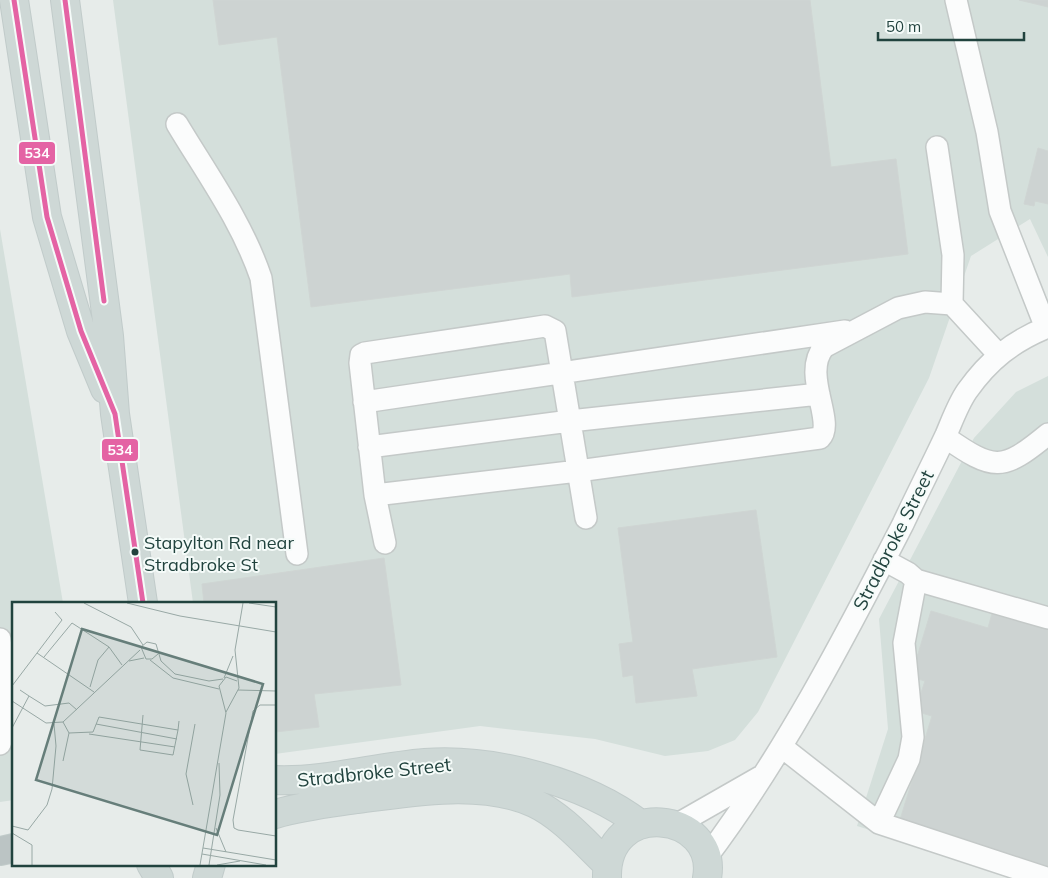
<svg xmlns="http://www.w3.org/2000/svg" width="1048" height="878" font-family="Mulish,sans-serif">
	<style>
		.built { fill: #d4dfdb }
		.building { fill: #cdd3d2; stroke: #cfd5d3 }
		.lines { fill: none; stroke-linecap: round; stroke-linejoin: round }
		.minor-casing { stroke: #c4c9c8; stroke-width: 24 }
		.major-casing { stroke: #c1cbca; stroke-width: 30 }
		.highway-casing { stroke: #c1cbca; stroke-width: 30 }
		.minor { stroke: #fbfcfc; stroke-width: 21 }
		.major { stroke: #ced8d6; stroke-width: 28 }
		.highway { stroke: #bbc4c4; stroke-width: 28 }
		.bus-1-casing { stroke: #f5fbf9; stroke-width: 9 }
		.bus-1 { stroke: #e463a4; stroke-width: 5 }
		.bus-dot { fill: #21433e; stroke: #f5fbf9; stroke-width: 2 }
		.labels { text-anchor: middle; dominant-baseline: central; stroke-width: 4; stroke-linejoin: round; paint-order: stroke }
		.bus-label { font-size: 18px; fill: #21433e; stroke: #f5fbf9; text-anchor: start }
		.street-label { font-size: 19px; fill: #21433e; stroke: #f5fbf9 }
		.inset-road { fill: none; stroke: #98a8a5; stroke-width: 1 }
		.view { fill: #667e7a; fill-opacity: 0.15; stroke: #667e7a; stroke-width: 2.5 }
		.inset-edge { fill: none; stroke: #21433e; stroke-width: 2.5 }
		.line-badge { stroke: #f5fbf9; stroke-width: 2 }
		.badge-label { font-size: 14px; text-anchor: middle; font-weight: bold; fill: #fff }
	</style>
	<rect width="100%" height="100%" fill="#e7ecea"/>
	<path class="built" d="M113 0H1048V257L1030 219 971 256 929 378 758 712 735 740 708 751 665 756 595 739 480 726 275 754V603H193Z
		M0 229 63 603H14V800L0 802Z
		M1048 376V878H1026L857 826 888 729 879 619 974 438 1016 392Z"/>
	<path class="building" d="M213 0H810L831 167 896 159 908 254 572 297 570 274 311 307 277 37 219 45Z
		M1019 0H1048V7Z
		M1038 148 1048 151V204L1035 201 1034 206 1024 204Z
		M756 510 777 657 692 669 697 696 636 703 633 675 623 677 619 644 633 642 618 528Z
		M384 558 401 685 314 694 319 727 275 732V603H204L202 584Z
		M993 610 1048 626V869L899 823 932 716 915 711 925 681 911 677 931 611 988 628Z"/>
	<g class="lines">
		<g class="minor-casing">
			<path id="minor" d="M956 0 987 132 1000 211 1046 328
				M177 124C207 174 242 222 261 278L297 554
				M937 147 953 255 952 304 998 354
				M364 402 845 331
				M945 437C994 471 1002 472 1048 434
				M369 447 570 421 819 394
				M375 495 360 363 361 355 365 353 545 326 555 331 586 518
				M385 543 375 495 578 471 820 438C836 422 801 374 824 347L898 308 925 302 952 304
				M884 560 908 573 916 580 1048 618
				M0 639 9 719 0 744
				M782 747 879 823 1046 878
				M879 823 909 759 913 737 904 643 916 580
				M676 825 760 777
				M706 858C783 756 845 637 903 524 917 494 932 465 946 435 952 421 958 404 967 391 989 360 1013 341 1048 327"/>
		</g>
		<g class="major-casing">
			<path id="major" d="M14 0 47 217 81 331 105 389
				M65 0 109 336 115 414 143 603
				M275 780C325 782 375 767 425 763 494 758 585 782 640 824
				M275 814C302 806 330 803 357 799 414 792 480 779 534 803 562 816 585 843 607 864
				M151 864 159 878
				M207 878 211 864
				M607 878C605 797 719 811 707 878"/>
		</g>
		<g class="highway-casing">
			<path id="highway" d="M0 851 14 848"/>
		</g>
		<use href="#minor" class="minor"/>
		<use href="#major" class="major"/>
		<use href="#highway" class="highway"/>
		<g class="bus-1-casing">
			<path id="bus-1" d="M14 0 47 217 81 331 115 414 143 603
				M65 0 104 301"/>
		</g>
		<use href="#bus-1" class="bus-1"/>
	</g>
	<circle class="bus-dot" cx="135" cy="552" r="4.5"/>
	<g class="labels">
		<g class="bus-label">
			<text x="144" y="542">Stapylton Rd near<tspan x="144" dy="22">Stradbroke St</tspan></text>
		</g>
		<g class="street-label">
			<text transform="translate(893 540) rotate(-63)">Stradbroke Street</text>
			<text transform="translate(374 772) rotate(-6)">Stradbroke Street</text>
		</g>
	</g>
	<g transform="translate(12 602)">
		<rect width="264" height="264" fill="#e7ecea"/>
		<path class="inset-road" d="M72 1 119 25 131 43M115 1 168 14 264 30M237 1 264 5M25 51 50 18 43 10M146 52 140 57H134L129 45 135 40 144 42 149 59 163 72 197 79 211 77M32 55 60 21 97 45 110 63M138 58 161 76 207 87M117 59 132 56M212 76 221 54M0 84 25 51 82 90M78 85 86 58 97 45M226 88 264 89M17 94 33 104 57 101 65 108M0 99 34 121 51 120 128 48M264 103H248L241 109 221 218 222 226 226 228 264 234M214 110 227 86 223 48 231 1M131 113 128 148 161 153 166 128M84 122 165 137M0 126 17 94 8 88M57 131 81 130 87 115 166 128 167 119M77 132 163 145M51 159 57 131 51 120M181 203 174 172 183 122M0 224 16 228 35 203 40 187 44 144 42 122M204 226 214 250M0 231 20 243V263M191 246 264 258M190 252 254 263M188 263 214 111 207 84 214 75 225 79M197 263 208 193 207 161M205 263 228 259"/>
		<path class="view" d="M70 27 251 82 205 233 24 178Z"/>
		<rect width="264" height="264" class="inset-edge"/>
	</g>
	<g class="line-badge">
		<rect x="18" y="141" width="38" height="24" rx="5" fill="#e463a4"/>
		<rect x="101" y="438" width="38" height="24" rx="5" fill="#e463a4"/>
	</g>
	<g class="badge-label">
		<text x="37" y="158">534</text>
		<text x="120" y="455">534</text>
	</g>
	<path d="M878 32v8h146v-8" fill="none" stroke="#21433e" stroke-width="2.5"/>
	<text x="886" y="32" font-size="15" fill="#21433e" stroke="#f5fbf9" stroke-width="4" paint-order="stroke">50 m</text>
</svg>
